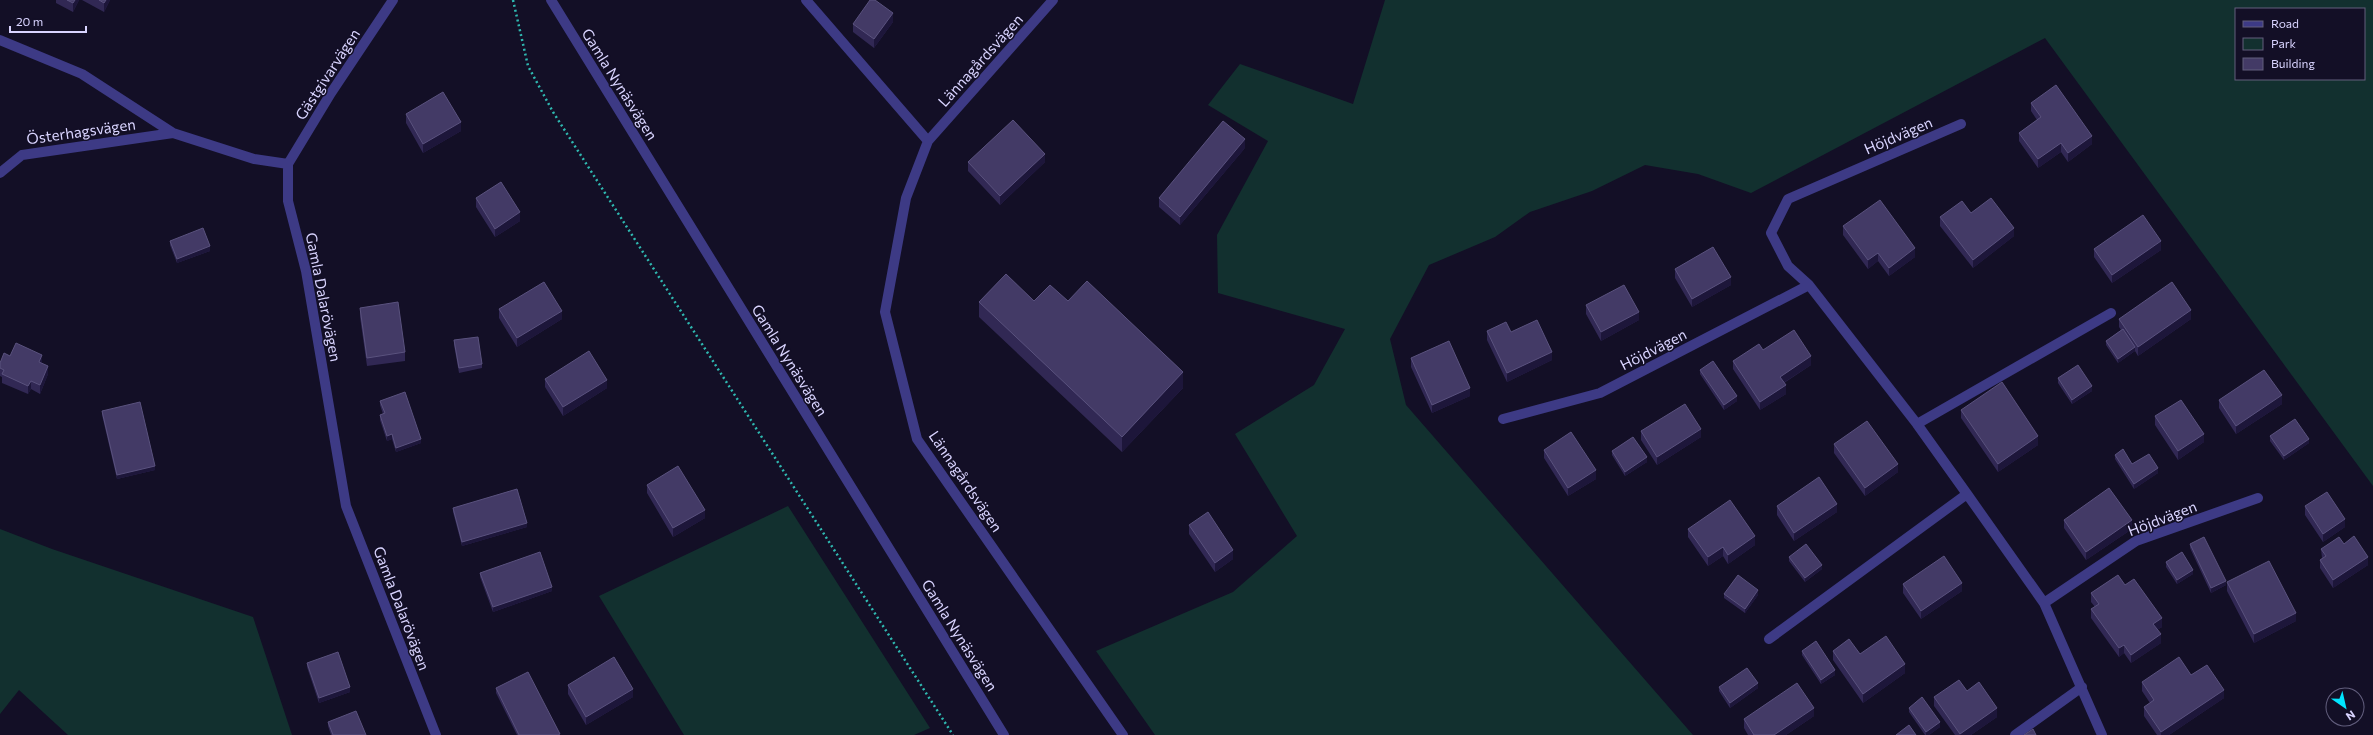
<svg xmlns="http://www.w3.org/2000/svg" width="2373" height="735" font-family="Commissioner,sans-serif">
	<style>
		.green { fill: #12302f; fill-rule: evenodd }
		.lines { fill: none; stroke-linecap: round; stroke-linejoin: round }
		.path { stroke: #2fb8b0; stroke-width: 2.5; stroke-dasharray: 2 3; stroke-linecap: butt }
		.minor { stroke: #3d3a85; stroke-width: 10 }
		.tertiary { stroke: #3d3a85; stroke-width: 10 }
		.wall { fill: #312854 }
		.shaded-wall { fill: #1d163a }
		.building { fill: #433a66; stroke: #5a527e }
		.labels { text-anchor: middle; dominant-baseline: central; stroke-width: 3; stroke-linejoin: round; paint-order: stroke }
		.street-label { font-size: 15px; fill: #d9d4ff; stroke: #130f26 }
	</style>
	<rect width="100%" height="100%" fill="#130f26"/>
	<path class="green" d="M1385 0H2373V486L2045 38 1751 193 1698 174 1645 165 1592 191 1530 212 1495 237 1429 265 1390 339 1406 405 1693 735H1155L1096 651 1233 592 1297 536 1235 434 1314 385 1345 329 1218 293 1217 235 1268 141 1208 105 1240 64 1353 104ZM2236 9H2364V79H2236Z
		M788 506 930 728 914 735H684L599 596Z
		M0 529 52 549 253 617 292 735H68L19 690 0 714Z"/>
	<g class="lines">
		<path class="path" d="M513 0 528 66 553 112 953 735"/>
		<path class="minor" d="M806 0 928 141
			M1053 0 928 141 906 198 885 312 917 439 1123 735
			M0 40 82 74 173 133 254 159 288 164
			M288 164V201L306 271 346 506 436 735
			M288 164 331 93 393 0
			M0 173 22 155 173 133
			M1809 285 1917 424 2111 313
			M1503 419 1600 393 1809 285 1788 266 1771 233 1788 199 1961 124
			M1967 494 2044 603 2136 541 2258 498
			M2044 603 2102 735
			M1769 639 1967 494 1917 424
			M2015 735 2082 687"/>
		<path class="tertiary" d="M551 0 1004 735"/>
	</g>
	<path class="wall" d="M56 0H79L73 12 56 3Z
		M82 0H110L104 12Z
		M893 22 874 48 853 32V24Z
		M2031 103 2092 144 2068 162 2061 152 2038 168 2019 141V133L2037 120 2031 111Z
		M406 114 461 131 423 153 406 123Z
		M1245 148 1180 225 1159 207V198Z
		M968 162H1045L1000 205 968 171Z
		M476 198 520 221 495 237 476 207Z
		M1971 213 2014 236 1973 268 1940 226V217Z
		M1843 226 1915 257 1889 276 1878 261 1868 269 1843 235Z
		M170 241 210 251 177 263 170 245Z
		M2094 249 2161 250 2112 283 2094 257Z
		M1675 269 1731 285 1692 307 1675 278Z
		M1068 301 1183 388 1122 452 979 317V302Z
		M1586 305 1639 320 1601 341 1586 314Z
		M360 308 405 352V361L367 366 360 317Z
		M499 309 562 319 517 347 499 318Z
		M2119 319H2191L2138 356 2135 351 2118 363 2106 345V341L2121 330 2119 327Z
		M1487 331 1511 332 1552 360 1507 382 1487 340Z
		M454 340 482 364V368L459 373 454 345Z
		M1763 350 1811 365 1784 383 1786 394 1760 410 1733 369V361Z
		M1411 358 1470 396 1432 413 1411 367Z
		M0 363H42L48 374 40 394 31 389 28 394 2 383V377L0 376Z
		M1700 370 1737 401 1724 410 1700 374Z
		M2058 378 2092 391 2072 404 2058 383Z
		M545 379 607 388 563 416 545 387Z
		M2219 400 2282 404 2236 434 2219 408Z
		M380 401 421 443 396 452 392 439 387 441 380 420V415L383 414 380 405Z
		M1961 410 2038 445 1998 472 1961 418Z
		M102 411 155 470 117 479 102 415Z
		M2155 416 2204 442 2178 460 2155 425Z
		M1641 431 1701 437 1657 465 1641 440Z
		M2270 436 2309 443 2284 460 2270 441Z
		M1834 444 1898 472 1865 496 1834 453Z
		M1544 450 1596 479 1568 496 1544 458Z
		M1612 451 1647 462 1625 476 1612 455Z
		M2115 455 2132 464 2158 473 2134 489 2115 459Z
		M647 485 705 518 673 537 647 493Z
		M1777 506 1837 512 1794 541 1777 515Z
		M2305 506 2345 527 2323 542 2305 515Z
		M453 508 527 527 462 546 453 512Z
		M2064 520 2132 529 2086 560 2064 528Z
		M1189 525 1233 559 1215 572 1189 534Z
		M1688 529 1755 545 1728 564 1723 556 1708 566 1688 537Z
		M2190 544 2226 585 2211 593 2190 548Z
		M2344 544 2368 565 2333 588 2320 568V560L2322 558 2321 549Z
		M1789 557 1822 569 1805 582 1789 561Z
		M2166 562 2193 574 2177 584 2166 567Z
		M480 573 552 591 493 612 480 577Z
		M2227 582 2296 621 2254 643 2227 591Z
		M1903 584 1962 591 1921 619 1903 593Z
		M2125 585 2162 627 2157 630 2161 643 2131 663 2124 653 2119 657 2091 618V609L2095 607 2091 602V593Z
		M1724 594 1758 595 1745 613 1724 598Z
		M1802 651 1835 675 1821 684 1802 655Z
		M1833 651 1860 654 1905 673 1863 703 1833 660Z
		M307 663 350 692 319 703 307 667Z
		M2142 682 2224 698 2169 735H2157L2144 716V707L2150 703 2142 691Z
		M568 685 633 697 586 725 568 694Z
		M1719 687 1758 688 1730 708 1719 691Z
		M496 688 560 735H517L496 693Z
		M1934 697 1997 717 1971 735H1955L1934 706Z
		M1909 708 1940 727 1929 735H1925L1909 712Z
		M1814 716 1786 735H1748L1744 728V719Z
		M328 722 366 735H331L328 726Z"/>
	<path class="shaded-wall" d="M75 0H79L73 12V3Z
		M106 0H110L104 12V3Z
		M893 13V22L874 48V39Z
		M461 122V131L423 153V144Z
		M2092 136V144L2068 162V153Z
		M1245 139V148L1180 225V217Z
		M2061 143V152L2038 168V159Z
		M1045 154V162L1000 205V196Z
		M520 212V221L495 237V229Z
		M2014 228V236L1973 268V260Z
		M2161 241V250L2112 283V275Z
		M210 246V251L177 263V259Z
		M1915 248V257L1889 276V268Z
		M1878 253V261L1868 269V260Z
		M1731 277V285L1692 307V299Z
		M2191 310V319L2138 356V347Z
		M562 311V319L517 347V338Z
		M1639 312V320L1601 341V332Z
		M2135 347V351L2118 363V359Z
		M1552 352V360L1507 382V373Z
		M42 355V363L39 362Z
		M1811 356V365L1780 385V377Z
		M48 366V374L40 394V385Z
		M1183 372V388L1122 452V437Z
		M607 380V388L563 416V407Z
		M31 381V389L28 394V386Z
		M1786 385V394L1760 410V402Z
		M2092 386V391L2072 404V400Z
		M1470 388V396L1432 413V405Z
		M2282 395V404L2236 434V426Z
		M1737 396V401L1724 410V405Z
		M1701 429V437L1657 465V457Z
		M392 434V439L387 441V436Z
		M2204 434V442L2178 460V451Z
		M2038 436V445L1998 472V464Z
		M421 439V443L396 452V448Z
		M2309 439V443L2284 460V456Z
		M1647 457V462L1625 476V472Z
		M1898 464V472L1865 496V488Z
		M155 466V470L117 479V475Z
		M2158 468V473L2134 489V484Z
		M1596 470V479L1568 496V488Z
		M1837 504V512L1794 541V533Z
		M705 510V518L673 537V528Z
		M2345 519V527L2323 542V534Z
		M2132 520V529L2086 560V552Z
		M527 523V527L462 546V542Z
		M1755 536V545L1728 564V555Z
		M1723 547V556L1708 566V557Z
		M1233 550V559L1215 572V563Z
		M2368 557V565L2333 588V580Z
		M1822 565V569L1805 582V578Z
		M2193 570V574L2177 584V580Z
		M2226 581V585L2211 593V588Z
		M1962 583V591L1921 619V611Z
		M552 587V591L493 612V607Z
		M1758 590V595L1745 613V609Z
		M2296 613V621L2254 643V634Z
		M2162 618V627L2153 632V624Z
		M2161 634V643L2131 663V655Z
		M2124 645V653L2119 657V648Z
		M1905 664V673L1863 703V694Z
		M1835 670V675L1821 684V680Z
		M1758 683V688L1730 708V703Z
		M350 687V692L319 703V698Z
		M633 689V697L586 725V717Z
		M2224 690V698L2169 735H2161V732Z
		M1814 708V716L1786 735H1774Z
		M1997 708V717L1971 735H1960V734Z
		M1940 722V727L1929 735H1926V732Z"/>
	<path class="building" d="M67 0H75L73 3Z
		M99 0H106L104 3Z
		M870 0H875L893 13 874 39 853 24Z
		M2056 85 2092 136 2068 153 2061 143 2038 159 2019 133 2041 117 2031 103Z
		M443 92 461 122 423 144 406 114Z
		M1013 120 1045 154 1000 196 968 162Z
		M1223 121 1245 139 1180 217 1159 198Z
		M501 182 520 212 495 229 476 198Z
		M1991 198 2014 228 1973 260 1940 217 1962 201 1971 213Z
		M1880 200 1915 248 1889 268 1878 253 1868 260 1843 226Z
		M2143 215 2161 241 2112 275 2094 249Z
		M203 228 210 246 177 259 170 241Z
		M1713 247 1731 277 1692 299 1675 269Z
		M1006 274 1034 301 1050 285 1068 301 1087 281 1183 372 1122 437 979 302Z
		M544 282 562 311 517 338 499 309Z
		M2172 282 2191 310 2138 347 2119 319Z
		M1624 285 1639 312 1601 332 1586 305Z
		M398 302 405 352 367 358 360 308Z
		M1537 320 1552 352 1507 373 1487 331 1506 322 1511 332Z
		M2123 329 2135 347 2118 359 2106 341Z
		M1794 330 1811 356 1780 377 1786 385 1760 402 1733 361 1759 344 1763 350Z
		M478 337 482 364 459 368 454 340Z
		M1449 341 1470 388 1432 405 1411 358Z
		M16 343 42 355 39 362 48 366 40 385 31 381 28 386 2 374 4 370 0 368V363L4 353 10 356Z
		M589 351 607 380 563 407 545 379Z
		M1713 361 1737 396 1724 405 1700 370Z
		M2078 365 2092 386 2072 400 2058 378Z
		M2264 370 2282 395 2236 426 2219 400Z
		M2002 382 2038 436 1998 464 1961 410Z
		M405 392 421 439 396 448 392 434 387 436 380 415 385 413 380 401Z
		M2181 400 2204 434 2178 451 2155 416Z
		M140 402 155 466 117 475 102 411Z
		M1685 404 1701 429 1657 457 1641 431Z
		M2295 419 2309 439 2284 456 2270 436Z
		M1867 421 1898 464 1865 488 1834 444Z
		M1571 432 1596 470 1568 488 1544 450Z
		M1633 437 1647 457 1625 472 1612 451Z
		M2123 449 2132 464 2149 454 2158 468 2134 484 2115 455Z
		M678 466 705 510 673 528 647 485Z
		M1819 477 1837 504 1794 533 1777 506Z
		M2109 488 2132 520 2086 552 2064 520Z
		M517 489 527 523 462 542 453 508Z
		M2327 492 2345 519 2323 534 2305 506Z
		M1730 500 1755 536 1728 555 1723 547 1708 557 1688 529Z
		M1208 512 1233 550 1215 563 1189 525Z
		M2354 536 2368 557 2333 580 2320 560 2326 556 2321 549 2339 537 2344 544Z
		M2204 537 2226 581 2211 588 2190 544Z
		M1806 544 1822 565 1805 578 1789 557Z
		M540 552 552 587 493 607 480 573Z
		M2182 552 2193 570 2177 580 2166 562Z
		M1944 556 1962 583 1921 611 1903 584Z
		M2269 561 2296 613 2254 634 2227 582Z
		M1738 575 1758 590 1745 609 1724 594Z
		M2118 575 2125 585 2134 579 2162 618 2153 624 2161 634 2131 655 2124 645 2119 648 2091 609 2099 604 2091 593Z
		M1886 636 1905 664 1863 694 1833 651 1849 639 1860 654Z
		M1816 641 1835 670 1821 680 1802 651Z
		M338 652 350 687 319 698 307 663Z
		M614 657 633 689 586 717 568 685Z
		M2179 657 2191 675 2207 665 2224 690 2161 732 2144 707 2154 700 2142 682Z
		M1747 668 1758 683 1730 703 1719 687Z
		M528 672 560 734 558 735H519L496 688Z
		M1959 680 1967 691 1979 682 1997 708 1960 734 1934 697Z
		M1797 683 1814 708 1774 735H1754L1744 719Z
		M1922 697 1940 722 1926 732 1909 708Z
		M356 711 366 735H333L328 722Z
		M1909 725 1916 735H1896Z
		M2033 729 2036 735H2024Z"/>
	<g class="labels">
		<g class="street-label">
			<text transform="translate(980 60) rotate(-48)">Lännagårdsvägen</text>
			<text transform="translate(327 74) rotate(-57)">Gästgivarvägen</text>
			<text transform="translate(620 84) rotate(58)">Gamla Nynäsvägen</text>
			<text transform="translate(81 131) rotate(-8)">Österhagsvägen</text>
			<text transform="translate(1898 135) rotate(-23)">Höjdvägen</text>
			<text transform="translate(324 297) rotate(79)">Gamla Dalarövägen</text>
			<text transform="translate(1653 349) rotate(-27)">Höjdvägen</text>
			<text transform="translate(790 360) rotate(58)">Gamla Nynäsvägen</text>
			<text transform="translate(966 481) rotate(56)">Lännagårdsvägen</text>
			<text transform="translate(2162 518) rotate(-21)">Höjdvägen</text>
			<text transform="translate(402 608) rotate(69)">Gamla Dalarövägen</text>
			<text transform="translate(960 635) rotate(58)">Gamla Nynäsvägen</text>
		</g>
	</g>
	<rect x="2235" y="8" width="130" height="72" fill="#130f26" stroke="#625e7d"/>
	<rect x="2243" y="21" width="20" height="6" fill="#3d3a85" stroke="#625e7d"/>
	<text x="2271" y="28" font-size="12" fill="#d9d4ff">Road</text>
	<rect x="2243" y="38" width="20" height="12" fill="#12302f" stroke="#625e7d"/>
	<text x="2271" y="48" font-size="12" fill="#d9d4ff">Park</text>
	<rect x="2243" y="58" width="20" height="12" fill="#433a66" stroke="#625e7d"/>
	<text x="2271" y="68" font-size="12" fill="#d9d4ff">Building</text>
	<g transform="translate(2345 707) rotate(146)"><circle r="19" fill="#130f26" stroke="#625e7d"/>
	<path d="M0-3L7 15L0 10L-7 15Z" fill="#00e5ff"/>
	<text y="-6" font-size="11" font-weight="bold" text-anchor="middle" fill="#d9d4ff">N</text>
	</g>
	<path d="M10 26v6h76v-6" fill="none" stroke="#d9d4ff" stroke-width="2"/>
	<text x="16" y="26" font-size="12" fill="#d9d4ff" stroke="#130f26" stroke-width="3" paint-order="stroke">20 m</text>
</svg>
